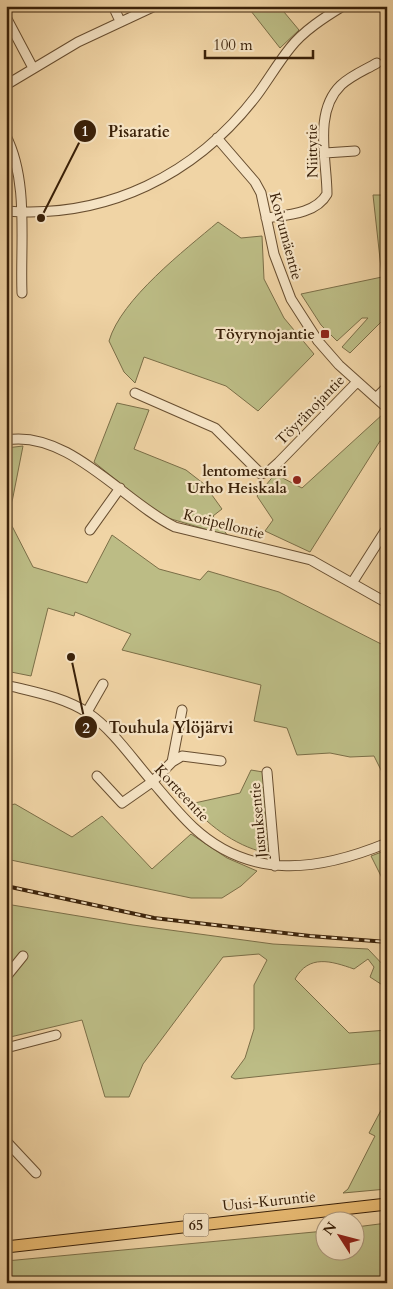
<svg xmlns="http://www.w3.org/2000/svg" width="393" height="1289" font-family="Cardo,serif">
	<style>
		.green { fill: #bcbc85; stroke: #7b6e47 }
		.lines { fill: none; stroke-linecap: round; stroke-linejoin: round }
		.minor-casing { stroke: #684e30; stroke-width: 11 }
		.major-casing { stroke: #3a2109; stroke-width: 13 }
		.minor { stroke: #f5e3c4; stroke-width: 9 }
		.major { stroke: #e8ba72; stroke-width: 11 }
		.rail-casing { stroke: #3a2109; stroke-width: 4 }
		.rail { stroke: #f5e3c4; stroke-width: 2; stroke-dasharray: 5.5; stroke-linecap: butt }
		.poi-dot { fill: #8f2418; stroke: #f5e3c4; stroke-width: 2 }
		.labels { text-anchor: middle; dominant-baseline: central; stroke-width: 4.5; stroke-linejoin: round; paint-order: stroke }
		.shield { fill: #f5e3c4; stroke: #725b41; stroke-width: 1 }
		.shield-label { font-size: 14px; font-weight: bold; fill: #3a2109 }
		.street-label { font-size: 15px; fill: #3a2109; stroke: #f5e3c4 }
		.poi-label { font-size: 15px; font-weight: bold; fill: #3a2109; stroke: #f5e3c4; text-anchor: end }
		.leader { fill: none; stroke: #3a2109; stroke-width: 2 }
		.callout-dot { fill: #3a2109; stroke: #f5e3c4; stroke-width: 2 }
		.mark-label { font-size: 15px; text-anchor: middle; font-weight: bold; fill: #fff }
		.callout-label { font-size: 16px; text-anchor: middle; font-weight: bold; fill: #3a2109; stroke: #f5e3c4; stroke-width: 4.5; stroke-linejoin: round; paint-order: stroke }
	</style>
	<rect width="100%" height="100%" fill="#f0d4a5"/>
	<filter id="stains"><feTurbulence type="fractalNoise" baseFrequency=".004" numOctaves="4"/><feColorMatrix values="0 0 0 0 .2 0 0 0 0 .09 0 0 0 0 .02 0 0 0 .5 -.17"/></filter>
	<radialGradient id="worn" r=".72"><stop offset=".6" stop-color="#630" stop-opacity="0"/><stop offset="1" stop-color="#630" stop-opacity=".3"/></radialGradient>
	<path class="green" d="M247 6H279L299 30 280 48Z
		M373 195H387V316L350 353 342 347 368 318H362L337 341 321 325 301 294 382 277Z
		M218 222 241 238 262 236 264 279 284 318 314 354 258 411 226 386 144 357 135 383 124 372 109 341C121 299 185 250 218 222Z
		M117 403 149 410 134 449 186 470 204 484 222 509 213 516 228 536 168 518 148 506 94 462Z
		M383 414 387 422V444L380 441 310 552 265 531 273 520 257 496 275 474 302 488Z
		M23 446 12 502V526L33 567 87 583 112 535 159 569 200 580 208 571 279 592 387 647V739L385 742H387V788L383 781 385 778 374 756 350 757 330 753 297 755 287 728 254 721 261 685 122 650 131 634 75 612 74 616 48 608 31 676 6 671V448Z
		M251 770 263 772 271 854C239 848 211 828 190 804L240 793Z
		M15 804 72 837 102 816 152 869 191 834 227 858 257 871 241 886 222 898H191L6 859V806Z
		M387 850V888L371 856Z
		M6 904 133 925 273 944 368 949 387 969V988L370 977 374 967 368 959 354 969C331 961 309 954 295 979L349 1033 387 1030V1063L235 1079 231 1077 245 1058 254 1029V985L267 960 259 954 223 957 143 1064 129 1097H105L82 1020 6 1038Z
		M387 1099V1189L343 1193 348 1189 375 1136 369 1133Z
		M387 1223V1283H6V1261L325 1231 326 1252H356V1227Z"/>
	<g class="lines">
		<g class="minor-casing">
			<path id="minor" d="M113 6 120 21
				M6 17 33 68
				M6 85 78 42 155 6
				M6 136C29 181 20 244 22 293
				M217 138 255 182 261 193 274 254 291 299 318 341 339 365 387 408
				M325 153 355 151
				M6 211C107 219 196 175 257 95 268 80 278 63 290 48 303 31 325 17 343 6
				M266 218C286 215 316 214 327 194 327 160 313 112 341 85 352 75 365 70 377 63
				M135 393 215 428 261 474 269 471 279 462 357 382
				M376 398 387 387
				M6 440C68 429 124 502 175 527L311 560 387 603
				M90 530 120 488
				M352 583 387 528
				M6 685C34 692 64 697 88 713 112 729 131 757 150 779 164 795 177 812 193 827 251 881 319 871 387 843
				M87 712 103 684
				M172 762 182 756 221 761
				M267 772 275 866
				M97 776 122 803 152 782 172 762 182 710
				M6 977 23 956
				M6 1048 56 1035
				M6 1141 36 1173"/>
		</g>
		<g class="major-casing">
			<path id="major" d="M6 1247 387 1204"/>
		</g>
		<use href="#minor" class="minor"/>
		<use href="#major" class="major"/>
		<g class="rail-casing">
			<path id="rail" d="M6 886 154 918 310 936 387 942"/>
		</g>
		<use href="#rail" class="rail"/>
	</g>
	<g class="poi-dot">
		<rect x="320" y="329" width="10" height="10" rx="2.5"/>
		<circle cx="297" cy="480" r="5"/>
	</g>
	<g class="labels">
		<rect class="shield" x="183.5" y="1213.5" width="25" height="23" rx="4"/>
		<g class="shield-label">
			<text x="196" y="1225">65</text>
		</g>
		<g class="street-label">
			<text transform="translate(312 151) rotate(-91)">Niittytie</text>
			<text transform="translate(286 236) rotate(75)">Koivumäentie</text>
			<text transform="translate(310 410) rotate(-46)">Töyränojantie</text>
			<text transform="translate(224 524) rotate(14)">Kotipellontie</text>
			<text transform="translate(182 793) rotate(47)">Kortteentie</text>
			<text transform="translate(258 820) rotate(-95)">Justuksentie</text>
			<text transform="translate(269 1201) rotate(-6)">Uusi-Kuruntie</text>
		</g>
		<g class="poi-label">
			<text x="315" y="334">Töyrynojantie</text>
			<text x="287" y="471">lentomestari<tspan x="287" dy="17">Urho Heiskala</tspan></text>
		</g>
	</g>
	<path class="leader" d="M41 218L85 131M71 657L86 727"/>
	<g class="callout-dot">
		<circle cx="41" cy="218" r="5"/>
		<circle cx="71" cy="657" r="5"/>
		<circle cx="85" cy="131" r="12"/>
		<circle cx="86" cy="727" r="12"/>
	</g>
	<g class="mark-label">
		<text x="85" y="136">1</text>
		<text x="86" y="733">2</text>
	</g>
	<g class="callout-label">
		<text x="139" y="137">Pisaratie</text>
		<text x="171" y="733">Touhula Ylöjärvi</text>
	</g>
	<rect width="393" height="1289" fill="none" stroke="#f0d4a5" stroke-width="25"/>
	<rect x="8" y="8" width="378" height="1274" fill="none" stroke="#3a2109" stroke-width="2.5"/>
	<rect x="12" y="12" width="368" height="1264" fill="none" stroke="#3a2109"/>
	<g transform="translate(340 1236) rotate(306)"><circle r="24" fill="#f5e3c4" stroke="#aa9579"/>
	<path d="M0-4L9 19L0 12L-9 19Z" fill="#8f2418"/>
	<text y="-8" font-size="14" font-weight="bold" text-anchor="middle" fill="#3a2109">N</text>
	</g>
	<path d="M205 50v8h108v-8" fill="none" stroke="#3a2109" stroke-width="2.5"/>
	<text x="213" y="50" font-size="15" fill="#3a2109" stroke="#f5e3c4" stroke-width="4" paint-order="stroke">100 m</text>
	<rect width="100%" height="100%" filter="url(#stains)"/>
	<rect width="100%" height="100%" fill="url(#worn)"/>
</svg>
